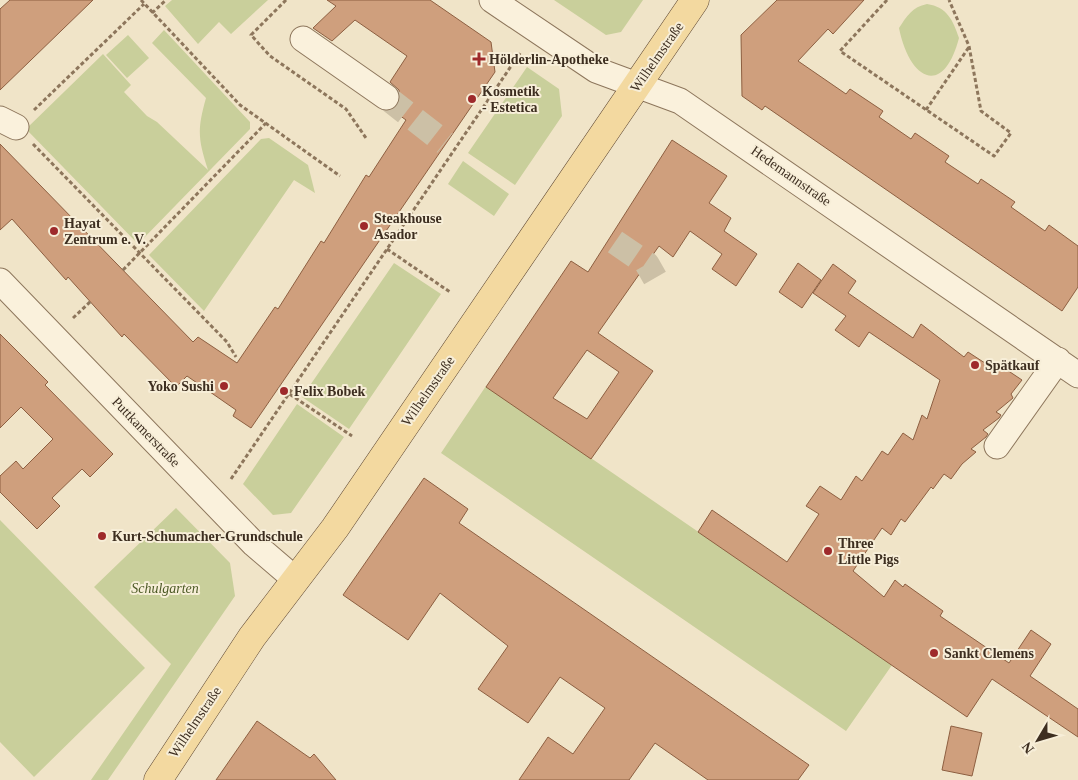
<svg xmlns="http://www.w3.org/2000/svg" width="1078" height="780" font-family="'Times New Roman',serif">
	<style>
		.green { fill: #c9cf9b }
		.building { fill: #cf9f7d; stroke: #8d5f41; fill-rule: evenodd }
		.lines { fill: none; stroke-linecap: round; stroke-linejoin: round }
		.minor-tunnel { stroke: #ccc0a6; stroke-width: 25; stroke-dasharray: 25 12; stroke-linecap: butt }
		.minor-casing { stroke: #8d765c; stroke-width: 27 }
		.major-casing { stroke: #5b4430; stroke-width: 29 }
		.path { stroke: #8d765c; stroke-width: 3; stroke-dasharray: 4 2.5; stroke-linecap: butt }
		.minor { stroke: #faf1dc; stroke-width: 25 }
		.major { stroke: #f3d9a0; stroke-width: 28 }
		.poi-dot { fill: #9e2a2b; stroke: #f7eed8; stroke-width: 2 }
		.labels { text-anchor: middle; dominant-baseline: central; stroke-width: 4; stroke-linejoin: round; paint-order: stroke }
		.street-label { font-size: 14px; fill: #3d2e20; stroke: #f7eed8 }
		.poi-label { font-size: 14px; font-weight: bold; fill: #3d2e20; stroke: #f7eed8; text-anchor: start }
		.park-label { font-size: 14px; font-style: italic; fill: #4d5a26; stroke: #f7eed8 }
	</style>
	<rect width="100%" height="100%" fill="#f0e4c8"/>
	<path class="green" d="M172 0H268L231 34 219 22 198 44 165 6Z
		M554 0H643L621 32 606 35Z
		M927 4C947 7 953 20 959 38 943 99 909 79 899 28 907 16 912 7 927 4Z
		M164 30 250 122V129L138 244 26 129 103 54 131 85 124 92 147 116 157 122 208 170C198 139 197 130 206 98L152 43Z
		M128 35 149 58 127 78 106 55Z
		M527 67 559 89 562 116 515 185 468 153Z
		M269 138 308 165 315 193 294 180 204 311 149 255 261 139Z
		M463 161 509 194 494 216 448 184Z
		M394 263 441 294 349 429 302 397Z
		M486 386 892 665 846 731 441 453Z
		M297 404 344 437 291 513 273 515 243 484Z
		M176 508 230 563 235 596 108 780H91L171 664 94 587Z
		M0 520 145 668 34 777 0 742Z"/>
	<path class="building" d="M10 0H93L0 90V9Z
		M327 0H430L491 42 495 72 251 428 233 416 236 410 187 376 176 387 124 334 122 337 68 277 66 280 12 219 0 230V144L193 342 198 337 237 363 275 307 278 309 321 241 324 243 366 175 369 177 406 120 392 110 398 105 400 98 399 90 390 82 407 56 355 20 332 41 313 28 336 6Z
		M777 0H864L833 34 828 29 798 61 846 94 850 89 883 111 879 117 911 139 915 133 949 156 945 162 978 184 981 179 1015 202 1011 207 1045 231 1049 225 1078 246V287L1062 311 765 106 762 110 742 96 741 35Z
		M672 140 727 176 709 203 731 218 724 231 757 254 736 286 712 269 722 254 690 231 673 257 659 246 598 333 653 371 591 459 486 387 571 261 588 272ZM587 350 619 372 587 419 553 398Z
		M798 263 821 280 802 308 779 292Z
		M833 264 856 281 848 293 913 338 921 324 964 357 968 352 991 367 995 362 1022 380 1011 394 1013 398 996 412 1001 415 999 418 983 430 988 434 986 437 971 449 976 452 962 464 951 479 944 474 933 489 931 487 905 522 901 519 891 535 882 528 853 571 884 597 895 580 903 587 905 584 943 611 940 616 1009 663 1031 630 1051 644 1030 676 1078 709V737L992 679 967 717 698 532 712 510 787 562 819 514 806 506 820 486 841 500 856 476 862 481 882 451 888 455 903 433 913 440 922 415 927 419 940 380 869 332 859 347 835 330 846 316 813 293Z
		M0 334 48 382 45 385 113 454 90 477 82 469 52 498 60 506 37 529 0 492V476L16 461 23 469 53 439 21 407 0 428Z
		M424 478 468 509 459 523 809 765 798 780H708L655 743 629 780H519L548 737 573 754 605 708 560 677 528 723 478 689 508 646 440 593 408 640 343 595Z
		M257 721 310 758 314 754 336 780H216Z
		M951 726 982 733 972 776 942 770Z"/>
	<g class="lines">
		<path class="minor-tunnel" d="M386 97 445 143
			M615 242 647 264 655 278"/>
		<g class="minor-casing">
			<path id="minor" d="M492 0 596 70 680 101 1078 375
				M303 39 386 97
				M0 119 16 127
				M0 281 254 544 296 580
				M997 446 1058 360"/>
		</g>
		<g class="major-casing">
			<path id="major" d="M158 780 252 637 335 528 695 0"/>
		</g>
		<path class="path" d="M141 0 240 105 340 176
			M286 0 251 35 270 56 346 109 366 138
			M887 0 840 51 994 156 1011 133 981 111 969 46 949 0
			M152 13 166 0
			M34 110 144 4
			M926 110 969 47
			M33 144 227 342 236 357
			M387 249 450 292
			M123 270 266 123
			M73 318 91 301
			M279 387 352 436
			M231 479 520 53"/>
		<use href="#minor" class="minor"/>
		<use href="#major" class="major"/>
	</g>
	<g class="poi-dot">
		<path d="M476.5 51.5h5v5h5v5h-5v5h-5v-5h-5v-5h5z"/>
		<circle cx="472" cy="99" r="5"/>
		<circle cx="364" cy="226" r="5"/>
		<circle cx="54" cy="231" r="5"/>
		<circle cx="975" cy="365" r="5"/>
		<circle cx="224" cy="386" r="5"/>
		<circle cx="284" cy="391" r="5"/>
		<circle cx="102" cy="536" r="5"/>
		<circle cx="828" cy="551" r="5"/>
		<circle cx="934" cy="653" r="5"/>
	</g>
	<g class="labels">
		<g class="street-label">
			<text transform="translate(657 57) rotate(-55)">Wilhelmstraße</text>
			<text transform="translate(791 176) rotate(35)">Hedemannstraße</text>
			<text transform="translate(428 391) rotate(-55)">Wilhelmstraße</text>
			<text transform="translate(146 432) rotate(46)">Puttkamerstraße</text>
			<text transform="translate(195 722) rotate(-56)">Wilhelmstraße</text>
		</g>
		<g class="poi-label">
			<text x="489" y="59">Hölderlin-Apotheke</text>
			<text x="482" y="91">Kosmetik<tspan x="482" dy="16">- Estetica</tspan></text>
			<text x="374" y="218">Steakhouse<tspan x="374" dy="16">Asador</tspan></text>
			<text x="64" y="223">Hayat<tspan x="64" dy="16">Zentrum e. V.</tspan></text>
			<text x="985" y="365">Spätkauf</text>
			<text x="214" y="386" text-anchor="end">Yoko Sushi</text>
			<text x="294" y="391">Felix Bobek</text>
			<text x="112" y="536">Kurt-Schumacher-Grundschule</text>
			<text x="838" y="543">Three<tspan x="838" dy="16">Little Pigs</tspan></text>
			<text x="944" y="653">Sankt Clemens</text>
		</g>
		<g class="park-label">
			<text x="165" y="588">Schulgarten</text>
		</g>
	</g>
	<g transform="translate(1038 740) rotate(232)" stroke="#f7eed8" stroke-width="4" paint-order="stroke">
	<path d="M0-4L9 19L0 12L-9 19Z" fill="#3d2e20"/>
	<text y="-8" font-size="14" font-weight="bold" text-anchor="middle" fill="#3d2e20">N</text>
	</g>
</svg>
